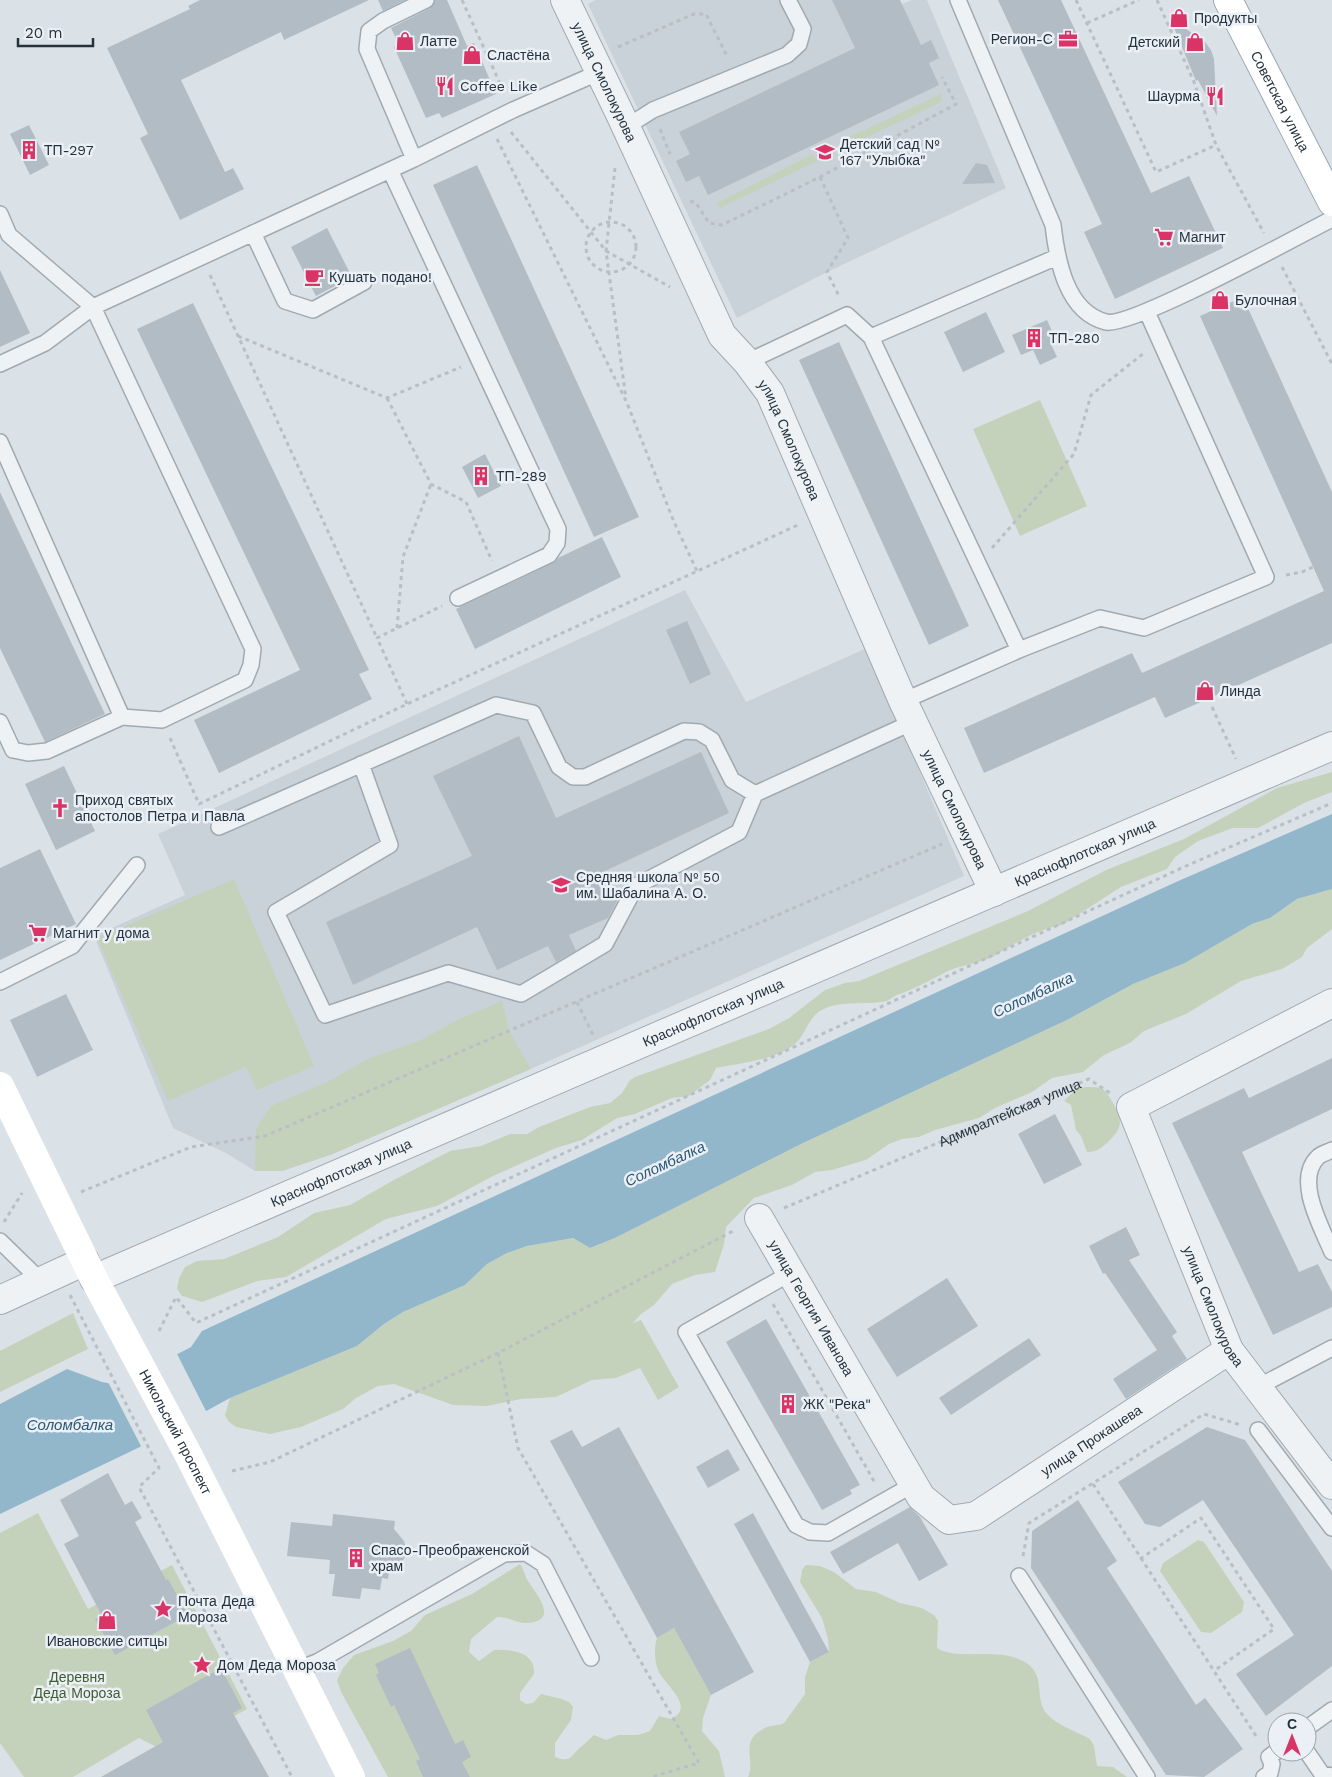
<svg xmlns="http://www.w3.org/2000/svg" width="1332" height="1777" font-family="'Work Sans',sans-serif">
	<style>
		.built { fill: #c9d1d9 }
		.green { fill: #c5d2bb }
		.water { fill: #92b7cb }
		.pier { fill: #dbe2e7 }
		.building { fill: #b2bcc4 }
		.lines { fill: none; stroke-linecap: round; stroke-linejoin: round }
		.lane-casing { stroke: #a0aab1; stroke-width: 18 }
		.street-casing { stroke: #a0aab1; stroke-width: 30 }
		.primary-casing { stroke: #99a8b4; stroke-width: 30 }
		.path { stroke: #b9c0c5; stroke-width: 3; stroke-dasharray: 4 4; stroke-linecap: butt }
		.lane { stroke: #eef2f5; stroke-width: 15 }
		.street { stroke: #eef2f5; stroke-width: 28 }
		.secondary { stroke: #fff; stroke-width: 28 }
		.primary { stroke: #fff; stroke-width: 28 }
		.labels { text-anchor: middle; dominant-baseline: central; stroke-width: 5; stroke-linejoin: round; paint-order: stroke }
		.poi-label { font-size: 14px; fill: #24323e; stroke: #eaf0f5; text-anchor: start }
		.street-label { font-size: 14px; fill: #24323e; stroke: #eaf0f5 }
		.park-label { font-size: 14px; fill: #3f5b30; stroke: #eaf0f5 }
		.water-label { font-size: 15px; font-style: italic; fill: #2b5875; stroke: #eaf0f5 }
	</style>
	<rect width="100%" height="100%" fill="#dbe2e7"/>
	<path class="built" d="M596 0H897L899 5 912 0H927L1006 188 827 272 737 318 588 4Z
		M685 590 746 702 867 648 964 876 531 1069 330 1155 282 1171H255L226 1153 173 1128 94 936 185 895 158 834Z"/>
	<path class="green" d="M941 94V102L844 148 841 141Z
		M813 154 817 161 720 208 717 203Z
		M1040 400 1087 506 1020 536 973 429Z
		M1332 772V792L1304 803 1258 828H1233L1198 841 1175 857 1167 869 1121 887 1062 925C1038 929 1015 943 994 956 979 964 959 965 944 973 929 981 916 988 900 994 895 995 891 999 887 1001 866 1006 840 999 820 1011 809 1018 806 1032 798 1041 780 1060 740 1063 716 1068L710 1080 689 1096 672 1098 635 1114 617 1118 582 1140 556 1148 493 1176 437 1206 386 1219 286 1277 257 1281 202 1302 182 1296 177 1289 179 1278 185 1267 197 1261 224 1259 278 1237 314 1213 350 1205 392 1181 450 1151 481 1146 510 1134H527L539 1127 590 1107 610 1103 622 1093 630 1080 635 1077 769 1029 789 1018 825 990 845 983 859 981 1028 911 1106 870 1184 839 1277 788Z
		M234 879 314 1066 257 1090 246 1067 168 1101 97 938Z
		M1332 889V929L1307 948 1302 957 1282 969 1241 981 1186 1014 1144 1031 1130 1043 1104 1055 1083 1072 1052 1078 1032 1092 995 1108 979 1118 935 1130 919 1137 902 1139 889 1144 866 1160 832 1170 815 1172 792 1185 754 1198 726 1227 724 1244 715 1272 695 1275 672 1284 654 1305 641 1314 633 1323 641 1320 679 1387 658 1400 640 1368 616 1378 592 1380 556 1397 521 1399 487 1406 453 1405 394 1384 378 1386 356 1398 343 1409 301 1427 270 1434 236 1427 229 1422 225 1415 230 1398 357 1346 384 1324 403 1312 465 1285 487 1264 507 1253 527 1246 573 1238 590 1248 615 1238 801 1144 1067 1020 1133 984 1185 963 1252 924 1270 918 1297 899Z
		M502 1001 509 1031 531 1069 330 1155 282 1171H255L256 1129 271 1106 327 1082 370 1058 421 1040 461 1018Z
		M1085 1087C1090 1087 1097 1087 1101 1088 1107 1091 1110 1098 1113 1103 1124 1122 1122 1129 1107 1143 1100 1149 1096 1152 1087 1152L1081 1136 1076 1130 1071 1105 1064 1101 1076 1089Z
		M73 1313 88 1349 0 1392V1351Z
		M38 1513 88 1609 172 1565 247 1709 168 1753 139 1738 73 1777H24L0 1743V1533Z
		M1198 1540 1204 1542 1244 1602 1242 1612 1211 1633 1201 1632 1160 1571 1163 1563Z
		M520 1564C524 1569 524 1575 528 1581 536 1594 560 1620 528 1623 516 1624 508 1616 497 1617L471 1639 469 1652 479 1661 494 1650C511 1649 536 1652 534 1674L520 1693V1700L526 1704 533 1703 541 1694 562 1699 569 1702 573 1707 571 1720 555 1743V1757C572 1764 571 1754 582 1746 586 1742 590 1739 594 1735L606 1740 618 1735H638L650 1731 659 1716 671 1719C696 1707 666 1686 659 1672 654 1663 654 1647 657 1638L674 1628 711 1695 703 1718 702 1731 719 1751 725 1777H388L341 1692 337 1680 343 1668 354 1655 393 1641 411 1631 425 1615 472 1594Z
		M806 1565 820 1566 834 1572 856 1589 876 1592 900 1603 922 1608 934 1615 938 1621 937 1648C956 1661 998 1647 1023 1661 1048 1674 1033 1698 1047 1714 1058 1726 1076 1731 1090 1739L1094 1746 1097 1766 1113 1767 1127 1777H748C756 1759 738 1741 765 1728 770 1725 778 1726 784 1723L805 1694V1677L810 1662 829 1652 828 1639 822 1618 800 1582 802 1570Z"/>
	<path class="water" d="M1332 814V889L1297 899 1270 918 1252 924 1185 963 1133 984 1067 1020 801 1144 615 1238 590 1248 573 1238 527 1246 507 1253 487 1264 465 1285 403 1312 384 1324 357 1346 230 1398 142 1446 0 1514V1404L67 1369 102 1382 118 1385 191 1347 202 1331 1176 882Z"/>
	<path class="pier" d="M176 1352 207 1413 142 1448 107 1380 117 1382Z"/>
	<path class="building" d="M200 0H369L284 40 281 32 181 80 225 172 233 168 244 189 180 220 140 138 148 134 107 48 190 9 188 6Z
		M378 0H405L383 11Z
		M435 0H447L467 46 474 43 496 94 442 118 439 113 426 118 394 47 399 45 391 28 430 8Z
		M832 0H900L921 45 931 40 939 58 929 63 939 85 708 195 699 176 686 182 676 161 690 154 679 132 855 48Z
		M998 0H1061L1151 193 1189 176 1223 248 1115 299 1084 232 1102 224Z
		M1170 18 1205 42 1211 50 1214 59 1217 116 1198 80 1196 81Z
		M29 125 49 165 30 175 10 134Z
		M976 163 987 165 995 183 962 184Z
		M477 165 639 517 594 537 433 185Z
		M327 228 352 277 316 296 291 247Z
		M0 270 30 333 0 347Z
		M1236 300 1240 309 1247 306 1332 492V643L1165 718 1155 697 984 773 964 728 1132 653 1142 673 1324 591 1200 316Z
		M193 303 369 670 359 674 372 699 219 773 194 720 300 670 137 329Z
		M986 312 1005 352 963 372 944 332Z
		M1047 320 1056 340 1050 342 1057 357 1040 365 1033 350 1021 355 1012 335Z
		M839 342 969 626 929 645 799 360Z
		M485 454 501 486 478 498 462 467Z
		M0 492 105 714 45 742 0 648Z
		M602 537 621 577 475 649 456 609 553 563 558 558Z
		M687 621 711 674 690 684 666 630Z
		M519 736 556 818 701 752 729 813 605 871 618 899 608 918 569 935 576 951 556 962 548 946 497 970 477 927 353 985 326 922 472 856 433 776Z
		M64 766 95 831 56 850 25 784Z
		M40 849 76 924 0 960V868Z
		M66 994 93 1050 37 1077 10 1020Z
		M1332 1058V1109L1242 1152 1299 1272 1318 1264 1332 1292V1307L1273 1335 1172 1123 1244 1088 1249 1098Z
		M1055 1114 1082 1165 1044 1184 1018 1134Z
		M1126 1227 1140 1255 1129 1260 1177 1332 1172 1336 1187 1359 1126 1399 1113 1379 1157 1350 1105 1273 1103 1274 1089 1246Z
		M947 1278 978 1326 897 1377 867 1329Z
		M766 1319 860 1485 850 1490 852 1494 822 1510 726 1342Z
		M1029 1338 1041 1355 951 1415 939 1398Z
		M619 1427 754 1672 711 1695 674 1628 657 1638 550 1441 572 1430 582 1447Z
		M1207 1427 1245 1440 1332 1571V1666L1266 1716 1236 1674 1294 1635 1203 1500 1160 1527 1145 1524 1118 1482Z
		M728 1449 740 1470 708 1488 696 1467Z
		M108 1473 125 1505 132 1501 142 1518 135 1522 166 1580 168 1579 188 1615 115 1655 95 1619 102 1616 64 1544 79 1536 60 1500Z
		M1078 1500 1117 1561 1107 1568 1196 1705 1205 1698 1243 1749 1204 1777 1166 1775 1031 1568 1032 1531Z
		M910 1507 920 1517 948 1565 919 1581 898 1543 843 1574 830 1552Z
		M753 1513 829 1652 810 1662 734 1524Z
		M333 1514 395 1521 394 1529 404 1541 407 1553 401 1564 389 1572 388 1579 382 1578 380 1590 362 1588 360 1599 332 1596 335 1574H329L330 1560 287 1556 291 1522 332 1526Z
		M410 1648 455 1744 463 1740 471 1757 462 1762 470 1777H423L416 1761 420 1759 394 1705 391 1707 376 1675 379 1673 375 1664Z
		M221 1668 242 1708 233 1713 269 1777H101L163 1742 146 1710Z"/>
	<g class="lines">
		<g class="lane-casing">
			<path id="lane" d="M958 0 1053 225C1057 260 1066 312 1106 322 1131 328 1298 236 1332 219
				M626 127 653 110 787 55 799 44 803 29 788 0
				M414 159 367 49 369 31 383 21 426 0
				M390 170 558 529 557 543 549 555 458 598
				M0 214 9 235 93 307 253 649 251 665 245 680 162 720 122 717
				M253 233 285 301 313 310 364 282
				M871 337 1019 650 903 701
				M747 362 847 315 871 337 1057 257
				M0 364 45 343 93 307 414 159 513 110 600 72
				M0 442 122 717 47 751 28 753 13 750 0 722
				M1019 650 1100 618 1144 628 1266 577 1147 312
				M361 764 390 845 276 912 325 1015 448 973 521 994 605 944 636 886 739 832 755 794
				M219 827 496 705 533 713 559 767 573 777H585L684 731 699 732 712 740 732 780 755 794 913 722
				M0 982 72 946 137 865
				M1332 1150C1328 1152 1321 1154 1318 1157 1294 1180 1322 1228 1332 1252
				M0 1241 41 1281
				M791 1273 686 1332 796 1525 810 1532 828 1533 914 1484
				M1256 1388 1332 1348
				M1258 1430 1332 1528
				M1019 1576 1147 1777
				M296 1670 317 1662 504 1554 526 1553 543 1564 591 1658
				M1307 1728 1332 1710
				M1307 1752 1322 1774 1332 1776
				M1264 1777 1270 1773 1272 1764 1269 1757 1277 1751"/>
		</g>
		<g class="street-casing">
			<g id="street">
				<path id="s2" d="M565 0 620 114 722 335 747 362 770 393 903 701 994 892"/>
				<path id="s3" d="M1332 1003 1131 1107 1229 1350 1332 1485"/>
				<path id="s4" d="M759 1218 921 1497 949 1520 976 1516 1229 1350"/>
				<path id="s5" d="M94 1279 1332 746"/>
				<path d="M0 1300 85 1261"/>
			</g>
		</g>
		<g class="primary-casing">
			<g id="primary">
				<path id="s7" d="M1228 0 1332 202"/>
			</g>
		</g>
		<g class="path">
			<path d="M462 0 504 92"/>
			<path d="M1076 0 1156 172 1216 145"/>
			<path d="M1157 0 1194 82 1216 145 1264 233"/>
			<path d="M1087 23 1139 0"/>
			<path d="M618 47 694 14H706L728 58"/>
			<path d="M660 129 670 154"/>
			<path d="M511 132 606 251 670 287"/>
			<path d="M497 139 627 403 674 522 697 571"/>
			<path d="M615 168 606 251 626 399"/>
			<path d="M820 177 848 238 827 272 839 296"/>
			<path d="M690 201 696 203 709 223 722 225 820 177 956 104 942 77"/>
			<circle cx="611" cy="247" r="25"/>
			<path d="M1282 267 1332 364"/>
			<path d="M210 275 377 638"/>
			<path d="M238 336 387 398 461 367"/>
			<path d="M387 398 431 484 466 502 492 561"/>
			<path d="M992 548 1074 454 1091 395 1144 353"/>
			<path d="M1286 575 1302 572 1313 567"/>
			<path d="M397 628 403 557 431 484"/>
			<path d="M407 704 377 638 442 606"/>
			<path d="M1212 707 1236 759"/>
			<path d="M170 738 199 804 407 704 798 525"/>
			<path d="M577 1002 593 1035"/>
			<path d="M81 1192 191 1147 265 1136 942 844"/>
			<path id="s1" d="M784 1208 1089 1079 1110 1093"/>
			<path d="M4 1222 22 1193"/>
			<path d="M70 1295 159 1468 139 1487 292 1777"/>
			<path d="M773 1304 875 1483"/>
			<path d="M159 1331 176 1297 196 1323 1186 866 1332 803"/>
			<path d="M498 1353 518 1448 699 1763 651 1777"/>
			<path d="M232 1471 270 1462 498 1353 735 1230"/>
			<path d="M1093 1484 1258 1739"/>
			<path d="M1023 1556 1029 1523 1204 1414 1241 1425"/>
			<path d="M1140 1559 1201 1518 1274 1629 1215 1670"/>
		</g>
		<use href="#lane" class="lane"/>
		<use href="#street" class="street"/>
		<path class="secondary" id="s6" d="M0 1086 94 1279 188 1454 351 1777"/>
		<use href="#primary" class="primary"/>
	</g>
	<defs>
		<g id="shop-bare" transform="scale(1.5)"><path d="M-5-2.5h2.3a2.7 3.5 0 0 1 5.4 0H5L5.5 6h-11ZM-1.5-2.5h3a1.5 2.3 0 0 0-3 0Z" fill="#da3366" stroke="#eaf0f5" stroke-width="2.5" paint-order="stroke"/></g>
		<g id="office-bare" transform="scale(1.5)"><path d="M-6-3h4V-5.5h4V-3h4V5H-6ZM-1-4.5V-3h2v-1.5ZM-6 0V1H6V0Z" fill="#da3366" stroke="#eaf0f5" stroke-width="2.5" paint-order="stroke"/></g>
		<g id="restaurant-bare" transform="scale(1.5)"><path d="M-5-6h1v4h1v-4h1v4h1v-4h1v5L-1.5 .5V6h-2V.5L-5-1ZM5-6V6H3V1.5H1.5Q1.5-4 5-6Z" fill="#da3366" stroke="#eaf0f5" stroke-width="2.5" paint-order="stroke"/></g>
		<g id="building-bare" transform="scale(1.5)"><path d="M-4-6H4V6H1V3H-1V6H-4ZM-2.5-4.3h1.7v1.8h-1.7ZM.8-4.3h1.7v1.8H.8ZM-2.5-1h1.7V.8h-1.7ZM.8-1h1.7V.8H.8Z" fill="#da3366" stroke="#eaf0f5" stroke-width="2.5" paint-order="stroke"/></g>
		<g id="school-bare" transform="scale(1.5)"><path d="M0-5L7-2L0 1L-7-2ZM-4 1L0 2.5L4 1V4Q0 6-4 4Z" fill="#da3366" stroke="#eaf0f5" stroke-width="2.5" paint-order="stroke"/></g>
		<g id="supermarket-bare" transform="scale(1.5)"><path d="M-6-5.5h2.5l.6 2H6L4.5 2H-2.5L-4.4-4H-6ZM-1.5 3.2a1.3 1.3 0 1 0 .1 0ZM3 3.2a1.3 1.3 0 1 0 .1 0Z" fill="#da3366" stroke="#eaf0f5" stroke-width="2.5" paint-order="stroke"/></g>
		<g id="cafe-bare" transform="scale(1.5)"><path d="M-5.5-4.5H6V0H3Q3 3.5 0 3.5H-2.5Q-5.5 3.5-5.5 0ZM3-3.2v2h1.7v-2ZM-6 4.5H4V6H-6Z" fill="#da3366" stroke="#eaf0f5" stroke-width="2.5" paint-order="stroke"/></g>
		<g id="church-bare" transform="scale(1.5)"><path d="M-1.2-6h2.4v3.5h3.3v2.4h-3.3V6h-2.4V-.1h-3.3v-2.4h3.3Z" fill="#da3366" stroke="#eaf0f5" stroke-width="2.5" paint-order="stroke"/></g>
		<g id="sight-bare" transform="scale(1.5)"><path d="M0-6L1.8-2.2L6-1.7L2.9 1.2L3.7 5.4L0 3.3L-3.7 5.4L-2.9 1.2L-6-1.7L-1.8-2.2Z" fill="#da3366" stroke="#eaf0f5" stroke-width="2.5" paint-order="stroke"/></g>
	</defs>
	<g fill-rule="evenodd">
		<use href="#shop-bare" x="1179" y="18"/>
		<use href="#office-bare" x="1068" y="39"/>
		<use href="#shop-bare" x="405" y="41"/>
		<use href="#shop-bare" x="1195" y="42"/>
		<use href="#shop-bare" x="472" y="55"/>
		<use href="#restaurant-bare" x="445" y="86"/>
		<use href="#restaurant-bare" x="1215" y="96"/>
		<use href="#building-bare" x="29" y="150"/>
		<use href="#school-bare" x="825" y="152"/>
		<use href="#supermarket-bare" x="1164" y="237"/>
		<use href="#cafe-bare" x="314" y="277"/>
		<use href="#shop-bare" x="1220" y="300"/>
		<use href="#building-bare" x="1034" y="338"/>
		<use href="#building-bare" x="481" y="476"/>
		<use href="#shop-bare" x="1205" y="691"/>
		<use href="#church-bare" x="60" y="808"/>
		<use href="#school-bare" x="561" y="885"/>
		<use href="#supermarket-bare" x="38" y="933"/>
		<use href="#building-bare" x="788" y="1404"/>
		<use href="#building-bare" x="356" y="1558"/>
		<use href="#sight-bare" x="163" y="1609"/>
		<use href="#shop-bare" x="107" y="1620"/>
		<use href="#sight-bare" x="202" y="1665"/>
	</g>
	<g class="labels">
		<g class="poi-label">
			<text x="1194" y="18">Продукты</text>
			<text x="1053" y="39" text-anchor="end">Регион-С</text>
			<text x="420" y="41">Латте</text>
			<text x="1180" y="42" text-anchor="end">Детский</text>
			<text x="487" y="55">Сластёна</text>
			<text x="460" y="86">Coffee Like</text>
			<text x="1200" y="96" text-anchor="end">Шаурма</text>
			<text x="840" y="144">Детский сад №<tspan x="840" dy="16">167 "Улыбка"</tspan></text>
			<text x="44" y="150">ТП-297</text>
			<text x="1179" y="237">Магнит</text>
			<text x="329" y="277">Кушать подано!</text>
			<text x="1235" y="300">Булочная</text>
			<text x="1049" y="338">ТП-280</text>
			<text x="496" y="476">ТП-289</text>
			<text x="1220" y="691">Линда</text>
			<text x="75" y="800">Приход святых<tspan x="75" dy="16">апостолов Петра и Павла</tspan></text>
			<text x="576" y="877">Средняя школа № 50<tspan x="576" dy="16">им. Шабалина А. О.</tspan></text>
			<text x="53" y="933">Магнит у дома</text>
			<text x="803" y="1404">ЖК "Река"</text>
			<text x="371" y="1550">Спасо-Преображенской<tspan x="371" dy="16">храм</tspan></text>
			<text x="178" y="1601">Почта Деда<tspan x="178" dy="16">Мороза</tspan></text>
			<text x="107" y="1641" text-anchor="middle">Ивановские ситцы</text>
			<text x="217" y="1665">Дом Деда Мороза</text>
		</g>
		<g class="street-label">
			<text stroke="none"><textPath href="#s2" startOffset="91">улица Смолокурова</textPath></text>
			<text stroke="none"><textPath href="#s7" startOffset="114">Советская улица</textPath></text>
			<text stroke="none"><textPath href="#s2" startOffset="496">улица Смолокурова</textPath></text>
			<text stroke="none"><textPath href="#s2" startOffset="901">улица Смолокурова</textPath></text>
			<text stroke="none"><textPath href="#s5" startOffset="1079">Краснофлотская улица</textPath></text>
			<text stroke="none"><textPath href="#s5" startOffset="674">Краснофлотская улица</textPath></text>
			<text stroke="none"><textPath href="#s1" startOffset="245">Адмиралтейская улица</textPath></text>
			<text stroke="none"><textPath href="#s5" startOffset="269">Краснофлотская улица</textPath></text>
			<text stroke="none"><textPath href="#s3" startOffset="442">улица Смолокурова</textPath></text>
			<text stroke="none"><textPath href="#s4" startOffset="104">улица Георгия Иванова</textPath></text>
			<text stroke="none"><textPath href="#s6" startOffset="388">Никольский проспект</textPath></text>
			<text stroke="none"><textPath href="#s4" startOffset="524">улица Прокашева</textPath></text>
		</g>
		<g class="park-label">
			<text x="77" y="1677">Деревня<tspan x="77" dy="16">Деда Мороза</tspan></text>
		</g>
		<g class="water-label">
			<text transform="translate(1033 995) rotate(-25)">Соломбалка</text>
			<text transform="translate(665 1164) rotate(-25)">Соломбалка</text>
			<text x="70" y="1425">Соломбалка</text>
		</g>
	</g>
	<g transform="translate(1292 1737)"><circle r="24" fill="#eaf0f5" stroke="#9ba4ac"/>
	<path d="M0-4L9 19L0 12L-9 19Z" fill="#da3366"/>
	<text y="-8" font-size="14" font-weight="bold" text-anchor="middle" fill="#24323e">С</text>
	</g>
	<path d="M18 38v8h75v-8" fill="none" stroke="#24323e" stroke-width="2.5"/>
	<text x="25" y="38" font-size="15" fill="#24323e" stroke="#eaf0f5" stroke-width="4" paint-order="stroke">20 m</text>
</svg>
